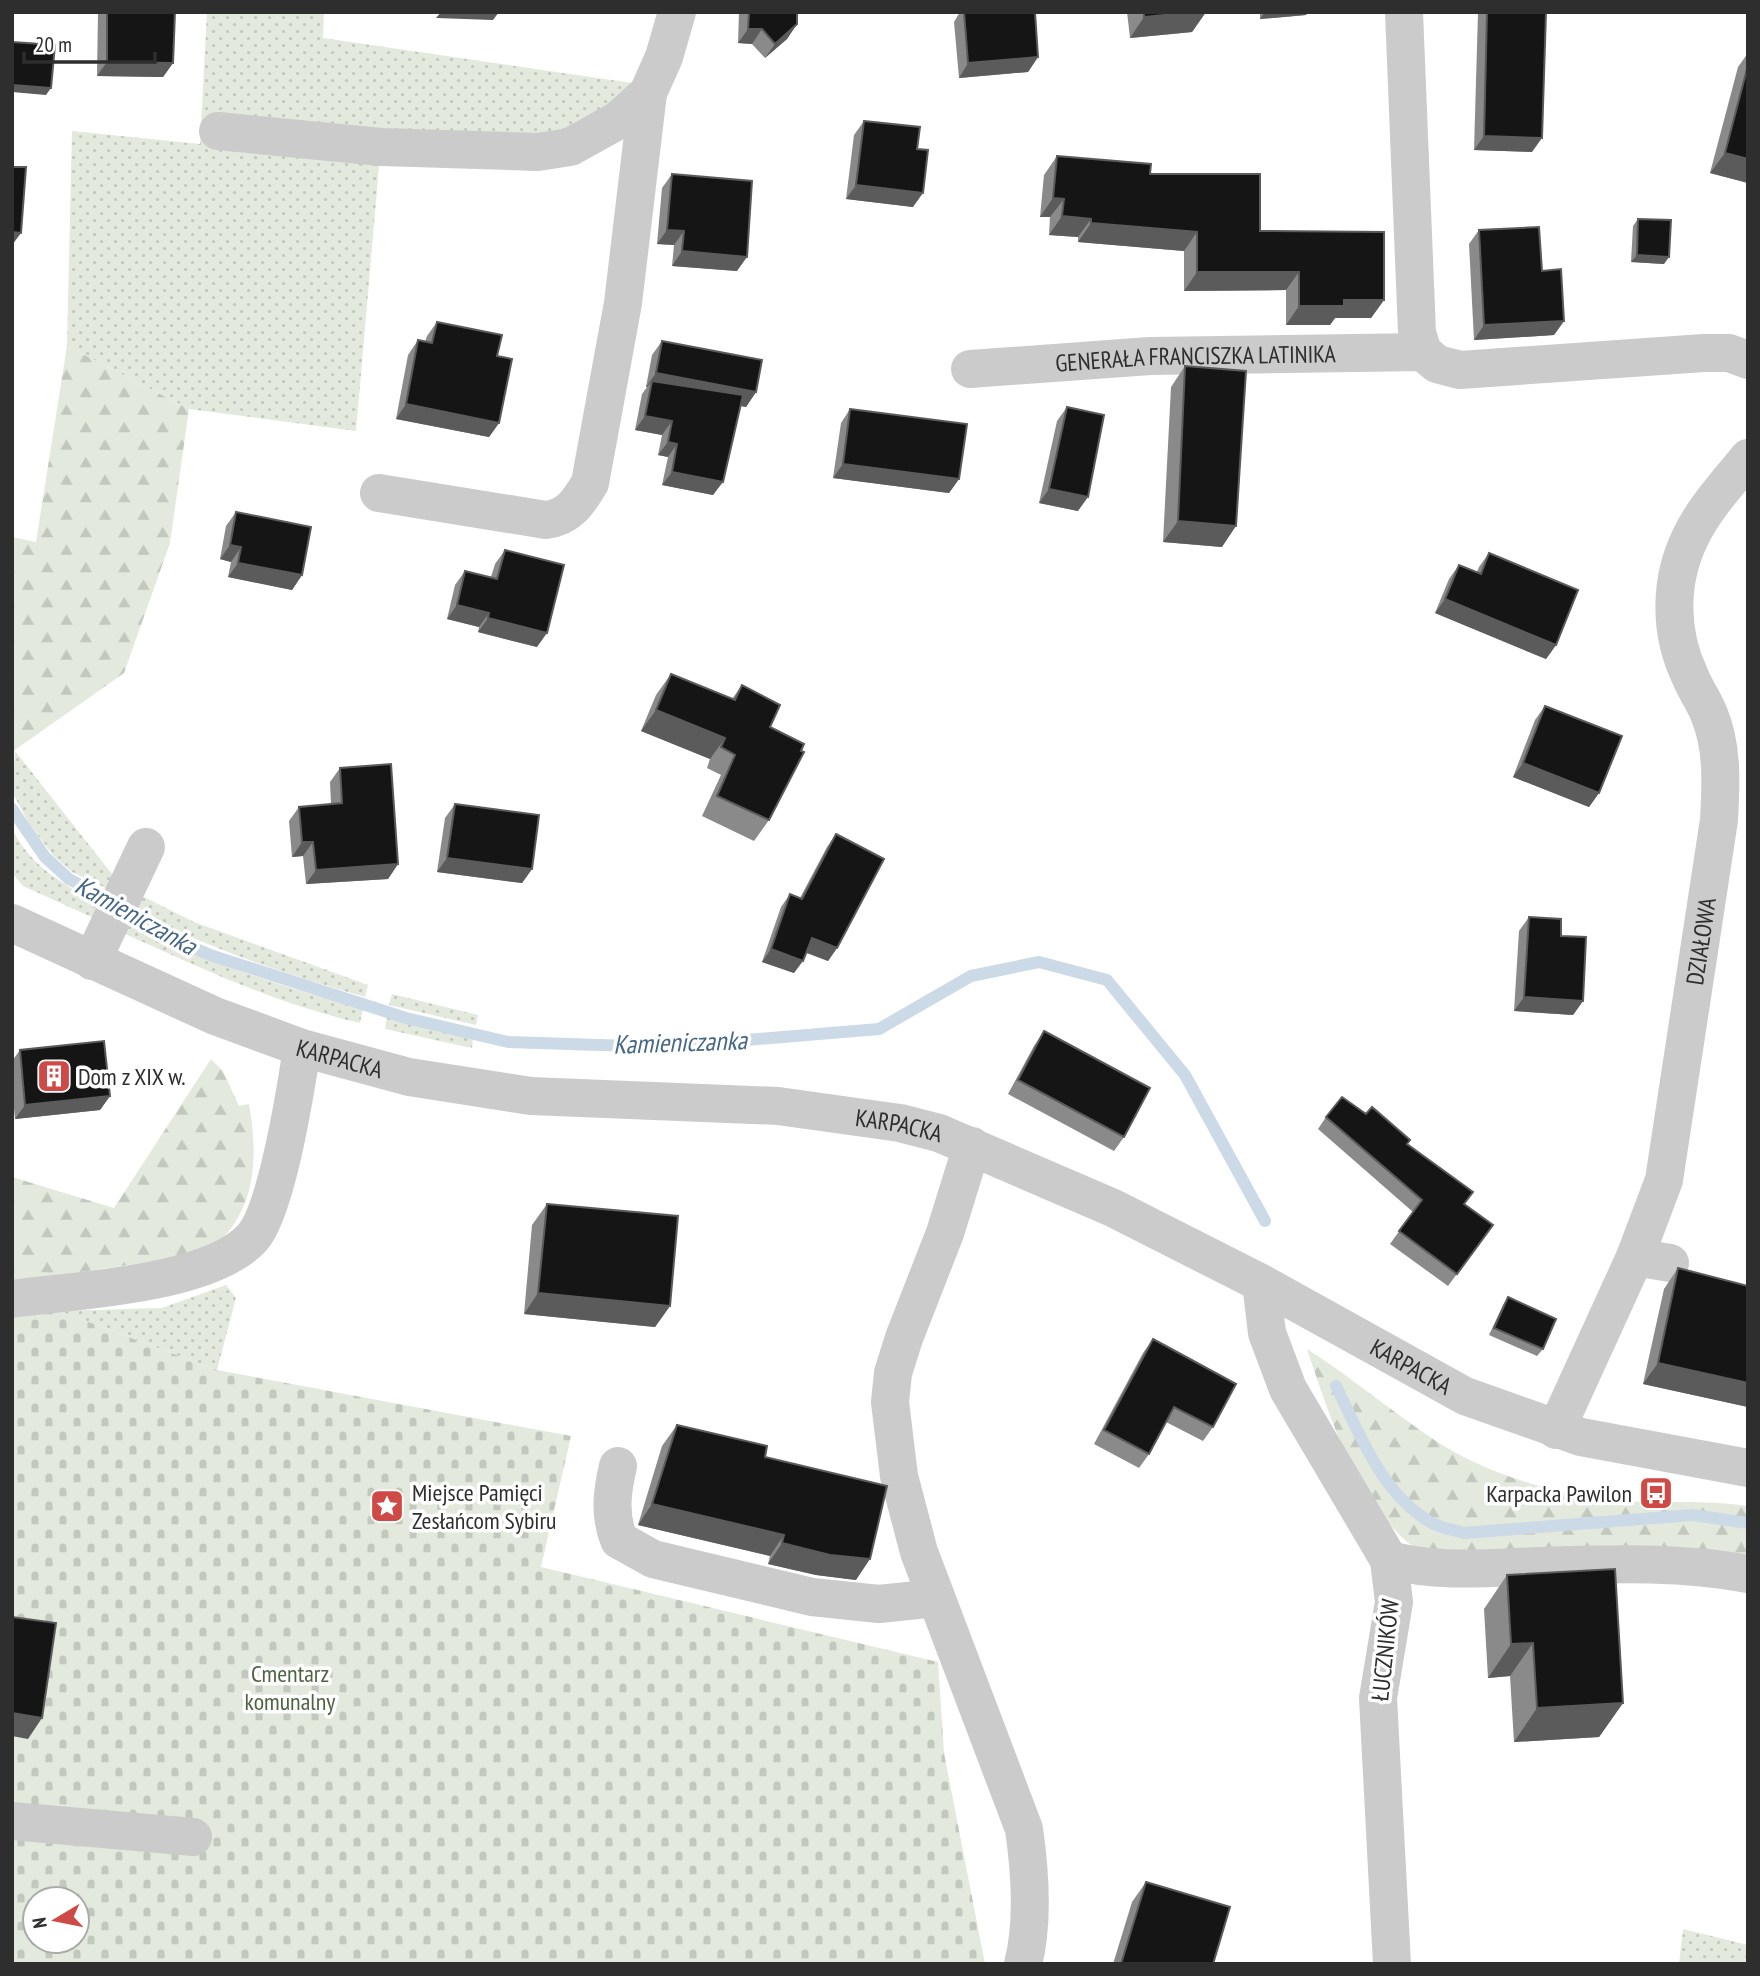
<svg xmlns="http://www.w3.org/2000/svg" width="1760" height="1976" font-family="'PT Sans Narrow',sans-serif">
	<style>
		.grass { fill: url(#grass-dots) }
		.forest { fill: url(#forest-firs) }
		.cemetery { fill: url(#cemetery-stones); fill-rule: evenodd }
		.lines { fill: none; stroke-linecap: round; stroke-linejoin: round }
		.stream { stroke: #ccdae7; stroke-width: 12 }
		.minor { stroke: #cbcbcb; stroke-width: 38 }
		.wall { fill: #8a8a8a }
		.shaded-wall { fill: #5b5b5b }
		.building { fill: #151515; stroke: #5b5b5b; stroke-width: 2 }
		.labels { text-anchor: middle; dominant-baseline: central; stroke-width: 7; stroke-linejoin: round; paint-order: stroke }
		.street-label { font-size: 24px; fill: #2e2e2e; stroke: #fff }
		.poi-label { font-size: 24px; fill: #2e2e2e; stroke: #fff; text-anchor: start }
		.park-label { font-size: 24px; fill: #4e6441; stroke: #fff }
		.water-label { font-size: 26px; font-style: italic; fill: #466785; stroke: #fff }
	</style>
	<defs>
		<pattern id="grass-dots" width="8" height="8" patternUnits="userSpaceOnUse" patternTransform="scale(1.75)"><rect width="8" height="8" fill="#e3e9dd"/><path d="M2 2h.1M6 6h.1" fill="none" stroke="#c3c8be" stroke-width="1.8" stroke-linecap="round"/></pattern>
		<pattern id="forest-firs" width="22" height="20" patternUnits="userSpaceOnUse" patternTransform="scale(1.75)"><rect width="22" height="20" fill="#e3e9dd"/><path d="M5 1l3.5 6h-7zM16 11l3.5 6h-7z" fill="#c3c8be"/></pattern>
		<pattern id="cemetery-stones" width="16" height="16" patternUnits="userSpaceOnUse" patternTransform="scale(1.75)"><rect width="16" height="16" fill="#e3e9dd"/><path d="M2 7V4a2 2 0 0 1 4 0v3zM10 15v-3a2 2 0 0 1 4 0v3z" fill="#c3c8be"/></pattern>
	</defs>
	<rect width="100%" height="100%" fill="#fff"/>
	<path class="grass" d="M207 12H324L323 38 639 84 573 137 380 155 356 431 189 409 67 346 72 131 200 144Z
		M15 751 119 883 114 892 72 872 53 855 30 825 12 792Z
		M12 828C31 869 68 887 107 907L98 920 23 886 12 873Z
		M138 894 194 922 368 985 365 997C284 974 207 948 133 909Z
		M126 920C201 962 281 986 363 1009L360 1023C276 1004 201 968 123 933Z
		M392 994 478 1015 476 1025 389 1005Z
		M387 1016 473 1038 472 1048 385 1029Z
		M226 1285 236 1298 217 1370 59 1311 162 1308Z
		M1683 1929 1748 1945V1964H1679Z"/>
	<path class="forest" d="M67 346 189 409 170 543 124 673 12 752V537L36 542Z
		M211 1059 223 1071 239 1106 249 1104C257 1150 258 1199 224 1237 218 1245 206 1250 197 1255L12 1282V1177L114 1208Z
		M1307 1349C1351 1377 1390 1410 1433 1439 1477 1469 1536 1488 1588 1497 1641 1506 1695 1498 1748 1506V1558L1436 1556C1427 1552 1414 1548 1407 1542 1354 1494 1329 1415 1307 1349Z"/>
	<path class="cemetery" d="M59 1311 217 1370 571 1436 541 1567 938 1662 944 1753 985 1964H12V1318ZM35 1899H77V1941H35Z"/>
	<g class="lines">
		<path class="stream" d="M12 809 45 857 69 879 108 899 163 935 213 956 406 1018 508 1042 661 1047 879 1029 971 976 1039 962 1107 980 1185 1075 1265 1221
			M1336 1386C1360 1434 1382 1495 1432 1523 1441 1528 1454 1530 1464 1533L1693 1515 1748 1523"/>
		<g class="minor">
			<path d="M1404 12 1417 333 1423 352"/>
			<path d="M218 131 381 147 538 152 570 147 617 121 648 93"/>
			<path id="s1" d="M970 369 1150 356 1423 352 1437 364 1460 370 1704 353H1729L1748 360"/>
			<path d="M379 493 546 520C569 517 578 503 590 483L623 303 648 93 664 57 677 12"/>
			<path id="s2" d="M12 923 215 1016 302 1048 409 1077 531 1096 778 1106 900 1123 939 1133 1113 1208 1261 1283 1465 1396 1581 1437 1748 1468"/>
			<path d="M92 961 146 847"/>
			<path d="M972 1146 945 1233 904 1338 893 1373 890 1402 899 1476 919 1552 1024 1829C1030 1871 1034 1922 1023 1964"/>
			<path d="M1635 1257 1670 1263"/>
			<path d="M1261 1283 1267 1333 1288 1389 1389 1560 1394 1602 1378 1698 1392 1964"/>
			<path d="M12 1299C75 1290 209 1285 252 1238 277 1211 296 1088 302 1048"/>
			<path id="s3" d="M1556 1430 1635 1257 1664 1180 1719 820C1721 785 1723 747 1709 714 1704 701 1695 689 1690 676 1669 632 1669 580 1691 536 1705 507 1728 483 1748 458"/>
			<path d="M618 1466C612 1492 609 1514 619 1540L653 1559 812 1597 879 1604 936 1598"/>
			<path d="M1389 1560C1439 1573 1488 1568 1539 1566 1609 1564 1679 1561 1748 1574"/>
			<path d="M12 1821 193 1837"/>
		</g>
	</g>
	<path class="wall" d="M98 12H175L173 63 163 77 97 76Z
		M739 12H800L797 15V24L787 39 765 58 752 44 738 43Z
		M960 12H1035L1038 57 1028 72 959 78 954 22Z
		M1127 12H1206L1192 32 1130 38Z
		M1260 12H1308L1306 15 1260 19Z
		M1478 12H1546L1532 152 1474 150Z
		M1748 53V183L1710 173 1738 67Z
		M864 121 917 149 913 207 846 199 854 135Z
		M1057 156 1150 174 1260 231 1384 300 1371 318H1335L1330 325H1286V290L1184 291V251L1078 242V237L1049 235 1050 217H1040L1044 175Z
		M672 174 737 271 672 266 674 245 657 244 662 188Z
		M1638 219 1664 264 1631 262 1633 226Z
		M1479 230 1542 271 1564 321 1554 335 1474 340 1469 244Z
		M437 322 497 356 499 423 489 437 396 419 408 355 418 340 425 342 427 336Z
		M662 341 756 392 746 407 741 406 713 495 662 485 668 457 658 455 662 435 635 430 642 394 647 387H646L652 355Z
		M1185 366 1222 547 1163 542 1171 387Z
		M1067 407 1078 511 1039 503 1057 421Z
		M850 409 959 479 949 493 833 478 841 423Z
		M236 512 302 575 292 590 228 577 231 562 220 559 226 526Z
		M505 550 537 647 478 632 479 627 447 619 455 585 465 571 491 577 495 564Z
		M1489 553 1556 645 1546 659 1435 613 1449 579 1459 565 1477 572 1479 567Z
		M671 674 732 699 742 685 770 727 769 820 754 841 702 816 721 775 707 768 710 759 641 731 656 695Z
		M1545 706 1599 793 1589 807 1513 777 1535 720Z
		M340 768 398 864 388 879 306 884 303 856 292 857 289 821 299 807 331 804 330 782Z
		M455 804 532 869 522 883 437 872 445 818Z
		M836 834 837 948 828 961 806 953 794 973 762 962 781 907 790 894 800 898 827 847Z
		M1529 917 1561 936 1583 1001 1573 1015 1514 1011 1519 931Z
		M1044 1031 1124 1137 1114 1151 1008 1094 1034 1046Z
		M20 1050 110 1096 100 1110 15 1119 12 1088V1061Z
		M1326 1117 1407 1144 1464 1204 1493 1225 1448 1286 1390 1244 1413 1212 1318 1129Z
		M547 1204 670 1306 655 1327 524 1314 532 1225Z
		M1678 1268 1748 1286V1407L1643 1384 1664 1289Z
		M1508 1297 1543 1349 1537 1356 1489 1335 1503 1305Z
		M1153 1339 1213 1427 1203 1441 1166 1422 1149 1454 1139 1468 1094 1444 1143 1353Z
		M677 1425 765 1457 856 1580 816 1575 768 1564 770 1556 638 1525 662 1446Z
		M1507 1575 1623 1703 1599 1737 1514 1742 1510 1676 1488 1678 1484 1609Z
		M1146 1882 1213 1964H1113L1132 1902Z"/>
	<path class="shaded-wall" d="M441 12H499L493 20 436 18Z
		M1196 12H1206L1192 32 1130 38 1144 17Z
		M1265 12H1308L1306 15 1260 19Z
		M797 24 787 39 765 58 775 44Z
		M748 29H762L752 44 738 43Z
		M1038 57 1028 72 959 78 968 63Z
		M107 62 173 63 163 77 97 76Z
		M12 85 51 88 46 95 12 92Z
		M1484 136 1542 138 1532 152 1474 150Z
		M1725 153 1748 159V183L1710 173Z
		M856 185 923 193 913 207 846 199Z
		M1053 198 1064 199 1050 217H1040Z
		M1062 216 1091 219 1078 237 1049 235Z
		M1091 223 1197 232 1184 251 1078 242Z
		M667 230 684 231 674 245 657 244Z
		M12 232 21 233 12 245Z
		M682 251 747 257 737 271 672 266Z
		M1637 255 1669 257 1664 264 1631 262Z
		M1197 272H1299L1286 290 1184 291Z
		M1344 300H1384L1371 318H1335L1330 325H1286L1299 306Z
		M1564 321 1554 335 1474 340 1484 325Z
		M656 373 756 392 746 407 650 388 652 381 647 387H646Z
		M406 404 499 423 489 437 396 419Z
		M645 416 672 421 662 435 635 430Z
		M668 442 677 444 668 457 658 455Z
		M843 464 959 479 949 493 833 478Z
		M672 472 723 482 713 495 662 485Z
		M1049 489 1088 497 1078 511 1039 503Z
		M1178 521 1236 526 1222 547 1163 542Z
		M230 545 241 547 231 562 220 559Z
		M238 563 302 575 292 590 228 577Z
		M1445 599 1556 645 1546 659 1435 613Z
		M457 605 489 613 479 627 447 619Z
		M488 618 547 633 537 647 478 632Z
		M656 710 725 738 710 759 641 731Z
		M1523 763 1599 793 1589 807 1513 777Z
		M302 842H313L303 856 292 857Z
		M447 858 532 869 522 883 437 872Z
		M398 864 388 879 306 884 316 870Z
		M812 938 837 948 828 961 803 951Z
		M771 949 803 961 794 973 762 962Z
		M1524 997 1583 1001 1573 1015 1514 1011Z
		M110 1096 100 1110 15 1119 25 1105Z
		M538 1293 670 1306 655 1327 524 1314Z
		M1658 1363 1748 1383V1407L1643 1384Z
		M652 1504 784 1535 770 1556 638 1525Z
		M782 1543 870 1559 856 1580 816 1575 768 1564Z
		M1533 1643 1510 1676 1488 1678 1511 1644Z
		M1623 1703 1599 1737 1514 1742 1537 1708Z
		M12 1713 42 1718 28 1739 12 1736Z"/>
	<path class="building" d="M107 12H175L173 63 107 62Z
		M749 12H797V24L775 44 762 29H748Z
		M964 12H1035L1038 57 968 63Z
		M1144 12H1196L1144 17Z
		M1487 12H1546L1542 138 1484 136Z
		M12 42 55 45 51 88 12 85Z
		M1748 65V159L1725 153Z
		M864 121 920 127 917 149 928 150 923 193 856 185Z
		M1057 156 1151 164 1150 174H1260V231L1384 232V300H1344V306H1299V272H1197V232L1091 223V219L1062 216 1064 199 1053 198Z
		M12 167H26L21 233 12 232Z
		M672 174 752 181 747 257 682 251 684 231 667 230Z
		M1638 219 1671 220 1669 257 1637 255Z
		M1539 227 1542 271 1561 269 1564 321 1484 325 1479 230Z
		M437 322 502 335 497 356 512 359 499 423 406 404 418 340 432 343Z
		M662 341 762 360 756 392 656 373Z
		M1185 366 1246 371 1236 526 1178 521Z
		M652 381 743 395 723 482 672 472 677 444 668 442 672 421 645 416Z
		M1067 407 1104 415 1088 497 1049 489Z
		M850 409 967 424 959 479 843 464Z
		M236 512 311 527 302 575 238 563 241 547 230 545Z
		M505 550 564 565 547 633 488 618 489 613 457 605 465 571 497 579Z
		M1489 553 1578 590 1556 645 1445 599 1459 565 1481 574Z
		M671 674 735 700 742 685 780 705 770 727 804 744 801 751 804 752 769 820 717 796 735 755 721 747 725 738 656 710Z
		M1545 706 1622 736 1599 793 1523 763Z
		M391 764 398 864 316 870 313 842H302L299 807 342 803 340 768Z
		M455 804 539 815 532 869 447 858Z
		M836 834 884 859 837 948 812 938 803 961 771 949 790 894 802 899Z
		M1529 917 1561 919V936L1586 937 1583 1001 1524 997Z
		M1044 1031 1150 1088 1124 1137 1018 1080Z
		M104 1041 110 1096 25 1105 20 1050Z
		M1342 1097 1366 1114 1372 1107 1410 1140 1407 1144 1473 1192 1464 1204 1493 1225 1457 1274 1399 1231 1422 1200 1326 1117Z
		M547 1204 678 1216 670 1306 538 1293Z
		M1678 1268 1748 1286V1383L1658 1363Z
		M1508 1297 1556 1319 1543 1349 1494 1328Z
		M1153 1339 1236 1384 1213 1427 1174 1407 1149 1454 1104 1430Z
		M677 1425 767 1446 765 1457 887 1486 870 1559 830 1555 782 1543 784 1535 652 1504Z
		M1615 1569 1623 1703 1537 1708 1533 1643 1511 1644 1507 1575Z
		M12 1617 56 1623 42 1718 12 1713Z
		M1146 1882 1230 1907 1213 1964H1121Z"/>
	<defs>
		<g id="building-square" transform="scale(1.75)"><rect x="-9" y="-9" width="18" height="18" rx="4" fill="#cf4946" stroke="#fff"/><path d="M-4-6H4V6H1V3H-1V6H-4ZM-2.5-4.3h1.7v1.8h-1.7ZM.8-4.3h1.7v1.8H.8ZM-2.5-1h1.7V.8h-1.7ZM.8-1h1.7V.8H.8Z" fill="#fff"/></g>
		<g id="bus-square" transform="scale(1.75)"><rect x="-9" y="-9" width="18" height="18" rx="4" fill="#cf4946" stroke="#fff"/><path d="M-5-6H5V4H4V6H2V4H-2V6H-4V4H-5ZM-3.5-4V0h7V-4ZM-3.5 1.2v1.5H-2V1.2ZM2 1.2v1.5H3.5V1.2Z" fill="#fff"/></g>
		<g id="sight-square" transform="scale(1.75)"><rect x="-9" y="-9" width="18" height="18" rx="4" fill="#cf4946" stroke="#fff"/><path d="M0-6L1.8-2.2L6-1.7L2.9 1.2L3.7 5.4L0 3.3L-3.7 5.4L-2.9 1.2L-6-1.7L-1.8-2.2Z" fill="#fff"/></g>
	</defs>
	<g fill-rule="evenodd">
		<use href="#building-square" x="54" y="1076"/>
		<use href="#bus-square" x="1656" y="1493"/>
		<use href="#sight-square" x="387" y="1506"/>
	</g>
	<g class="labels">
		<g class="street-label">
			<text stroke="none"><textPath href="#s1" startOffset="226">GENERAŁA FRANCISZKA LATINIKA</textPath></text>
			<text stroke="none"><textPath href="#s3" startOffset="514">DZIAŁOWA</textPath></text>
			<text stroke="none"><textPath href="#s2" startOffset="355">KARPACKA</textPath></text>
			<text stroke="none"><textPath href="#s2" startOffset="920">KARPACKA</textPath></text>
			<text stroke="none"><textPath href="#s2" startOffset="1488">KARPACKA</textPath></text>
			<text transform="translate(1385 1650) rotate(-84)">ŁUCZNIKÓW</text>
		</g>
		<g class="poi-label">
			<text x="78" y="1076">Dom z XIX w.</text>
			<text x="412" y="1492">Miejsce Pamięci<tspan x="412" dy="28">Zesłańcom Sybiru</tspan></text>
			<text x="1632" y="1493" text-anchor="end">Karpacka Pawilon</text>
		</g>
		<g class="park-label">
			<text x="290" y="1673">Cmentarz<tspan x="290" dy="28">komunalny</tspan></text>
		</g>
		<g class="water-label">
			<text transform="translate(136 915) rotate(29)">Kamieniczanka</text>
			<text transform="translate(680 1042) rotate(-2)">Kamieniczanka</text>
		</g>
	</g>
	<rect width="1760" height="1976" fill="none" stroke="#2e2e2e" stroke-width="28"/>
	<g transform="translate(56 1920) rotate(260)"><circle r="33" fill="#ffffff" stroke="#ababab" stroke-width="2"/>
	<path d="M0-5L12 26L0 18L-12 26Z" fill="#cf4946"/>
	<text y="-10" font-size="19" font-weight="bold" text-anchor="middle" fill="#2e2e2e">N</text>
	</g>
	<path d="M24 52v10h131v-10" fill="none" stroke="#2e2e2e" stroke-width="3.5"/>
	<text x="35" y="52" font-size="21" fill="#2e2e2e" stroke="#ffffff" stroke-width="5" paint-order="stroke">20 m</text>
</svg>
